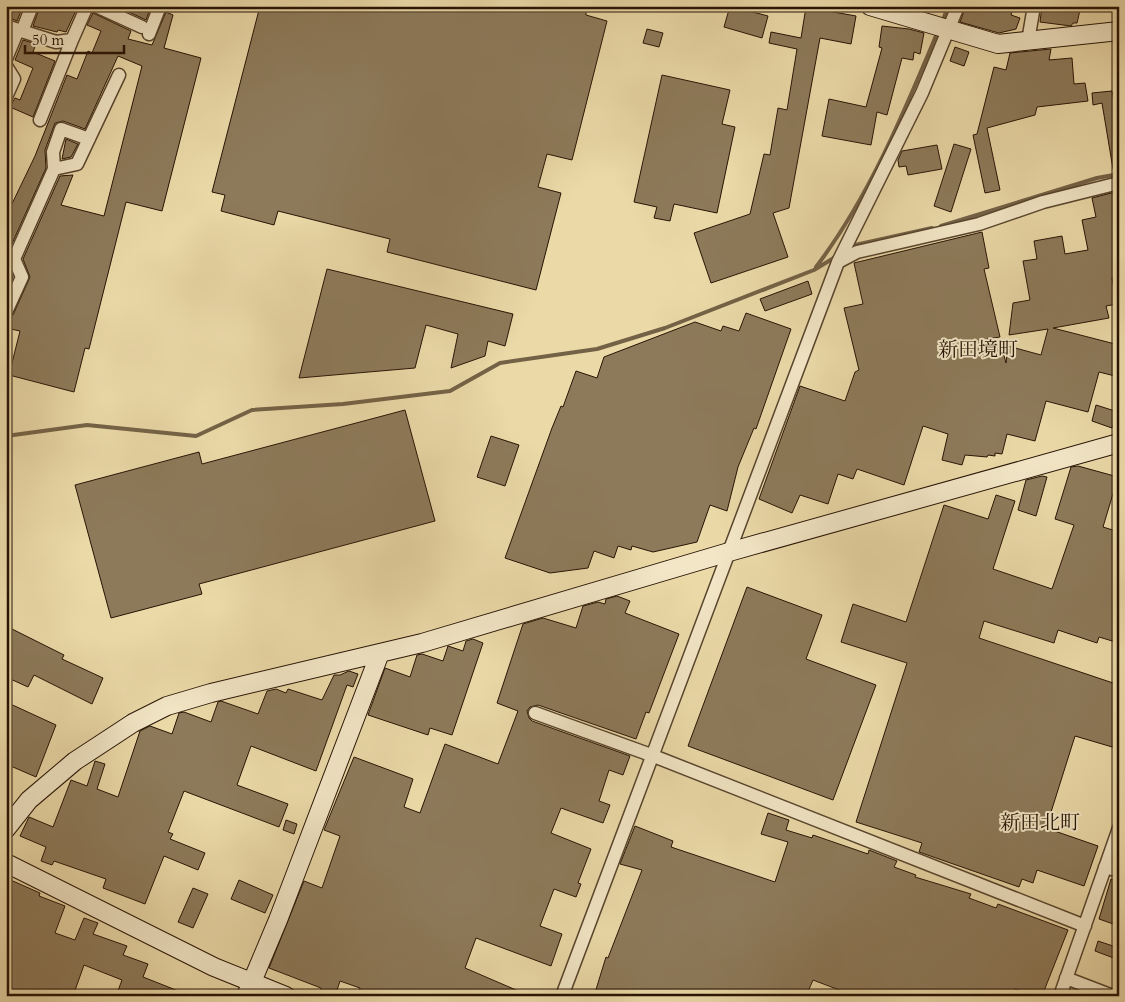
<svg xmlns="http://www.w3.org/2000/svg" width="1125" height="1002" font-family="Cardo,'Noto Serif JP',serif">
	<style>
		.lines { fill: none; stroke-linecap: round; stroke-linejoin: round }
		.stream { stroke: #746246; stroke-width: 4 }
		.building { fill: #8d7a5a; stroke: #271405 }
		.street-casing { stroke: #58452e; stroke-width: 15 }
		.secondary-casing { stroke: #271405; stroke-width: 20 }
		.street { stroke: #f2e6c6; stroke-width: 12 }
		.secondary { stroke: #f2e6c6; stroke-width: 18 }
		.labels { text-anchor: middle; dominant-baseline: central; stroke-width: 4; stroke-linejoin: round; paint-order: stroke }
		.neighbourhood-label { font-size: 20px; fill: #271405; stroke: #f2e6c6 }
	</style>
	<rect width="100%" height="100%" fill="#ebd9a8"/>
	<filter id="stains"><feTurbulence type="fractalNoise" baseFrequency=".004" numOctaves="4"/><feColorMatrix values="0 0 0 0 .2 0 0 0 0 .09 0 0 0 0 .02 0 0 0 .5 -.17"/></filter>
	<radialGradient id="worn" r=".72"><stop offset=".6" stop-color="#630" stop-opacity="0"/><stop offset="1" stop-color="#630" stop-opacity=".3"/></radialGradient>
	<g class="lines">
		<path class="stream" d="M942 23 948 6
			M941 226 1097 178 1119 174
			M849 249 855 245 932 228
			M816 267C870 196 904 112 938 31
			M6 436 87 425 196 436 252 410 343 404 450 391 500 363 597 349 665 328 814 270 837 256"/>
	</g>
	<path class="building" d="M6 6H23L17 21 6 16Z
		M40 6H78L66 32 58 30 57 32 33 26Z
		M116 6H151L146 20Z
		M260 6H586V15L607 21 572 160 547 154 538 187 561 193 536 290 387 252 390 239 278 211 274 225 221 211 225 195 212 192Z
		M730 6 768 16 762 38 724 27Z
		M966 6H1014L1011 15 1020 18 1016 29 999 33 960 22Z
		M1042 6H1081L1077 23H1073L1071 26 1040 22Z
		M806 7 856 16 851 44 820 38 789 208 773 213 788 257 711 283 694 233 750 214 764 154 770 155 778 108 787 110 797 49 769 43 771 32 801 38Z
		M166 12 173 15 164 48 201 58 162 211 126 202 89 349 85 348 74 392 9 375 20 331 6 328V320L13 315 30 277 23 259 60 176 73 175 61 205 104 216 142 66 118 56 85 129 63 121 55 123 45 150 46 168 6 257V218L9 210 35 156 67 75 77 79 88 51 92 53 101 31 87 25 93 13 131 31 128 39 152 45Z
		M882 26 909 29 924 33 920 54 914 52 913 60 902 58 887 115 877 112 871 145 822 136 829 99 866 107 882 48 879 47Z
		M647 29 663 33 659 47 643 43Z
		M23 40 36 44 33 52 55 61 33 117 10 107 15 98 20 100 33 68 15 60Z
		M955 47 969 52 964 66 950 61Z
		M1051 49 1049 60 1072 58 1074 84 1085 83 1088 101 1037 107 1035 115 987 128 1000 190 985 193 973 135 977 134 994 67 1006 70 1010 53Z
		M662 75 730 90 722 124 735 127 717 213 674 204 670 221 654 218 657 207 634 202Z
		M1112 91 1115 108 1119 107V168L1113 169 1102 103 1093 105 1092 93Z
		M66 139 78 144 71 157 62 159Z
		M954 144 971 149 951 212 934 206Z
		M937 145 942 169 908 175 906 166 899 167 898 160 902 151Z
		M1119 191V277L1112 278 1117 304 1106 306 1109 318 1053 328 1119 345V377L1099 372 1088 412 1046 401 1035 441 1007 434 1002 454 995 453V456L988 455 987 457 965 455 962 465 942 460 948 434 923 426 904 485 857 469 853 479 838 474 828 504 800 495 792 513 759 499 800 386 845 401 855 372 859 370 844 308 863 304 854 263 982 232 989 268 984 269 1000 337 987 339 1001 344 1006 363 1008 346 1041 355 1048 329 1009 335 1013 303 1030 300 1023 261 1037 259 1034 241 1062 236 1065 254 1088 250 1082 220 1096 217 1092 198Z
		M6 261 13 277 6 292Z
		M327 269 513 314 505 346 488 341 485 356 451 368 458 334 426 325 415 368 299 378Z
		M808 281 812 294 765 311 760 299Z
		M746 313 791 329 756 429 754 428 738 467 727 511 710 505 697 542 653 552 632 546 631 550 618 546 614 558 594 551 588 568 550 573 505 558 552 428 561 406 563 407 576 371 597 378 604 357 695 322 721 331 723 326 739 331Z
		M1096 405 1118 412 1112 428 1092 421Z
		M405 410 435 521 199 584 202 594 111 618 75 485 199 452 202 464Z
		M491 436 519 445 505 486 477 477Z
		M1078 466 1118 477 1103 527 1119 532V643L1099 637 1097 643 1058 630 1054 643 984 621 979 638 1119 685V749L1075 736 1046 828 1098 846 1084 886 1037 870 1033 883 1022 879 1019 887 919 852 922 843 856 822 907 663 841 642 853 604 906 622 944 505 988 519 996 495 1015 501 993 569 1052 589 1074 525 1055 519 1071 467Z
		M1042 476 1047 477 1036 516 1018 510 1026 480Z
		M747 587 822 615 806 659 876 685 833 800 688 746Z
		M617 596 630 601 625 613 679 634 649 713 646 712 636 739 538 705 530 707 527 711 529 718 532 721 630 756 623 775 609 770 599 801 610 805 603 823 561 808 551 833 591 849 578 883 581 884 576 897 554 889 540 926 562 934 551 966 476 938 465 968 530 996H358L360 988 340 981 335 996H321V988L269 968 304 881 322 888 340 836 324 830 354 757 413 779 404 807 420 813 445 744 498 764 518 711 497 703 523 624 543 618 576 628 583 606 598 602 605 604 606 599Z
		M6 626 64 655 62 659 103 678 92 704 34 675 28 687 6 677Z
		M473 639 483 643 452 735 430 728 428 735 368 715 385 668 410 677 417 655 422 654 443 661 448 646 463 651 466 641Z
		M349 671 358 674 353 687 347 685 316 771 251 746 237 785 288 804 279 827 184 791 168 832 173 834 170 839 205 853 198 870 164 856 145 904 103 888 106 879 54 861 52 865 41 861 46 847 20 836 29 817 53 827 71 780 87 786 95 761 105 764 97 789 118 797 140 731 150 726 172 734 179 713 184 712 211 722 218 702 221 701 258 714 267 691 276 689 286 693 288 689 322 700 334 675H340Z
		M6 702 56 725 36 777 6 764Z
		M768 813 789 820 786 830 812 838 813 835 868 854 869 850 897 861 894 867 916 875 915 877 971 894 969 898 996 908 998 904 1068 930 1042 996 1015 989 1013 996H855L813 980 806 996H594L606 957 608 958 642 870 620 864 635 826 673 841 671 847 775 882 788 842 761 834Z
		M286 820 297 824 294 834 283 830Z
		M6 878 40 893 39 896 65 906 55 933 75 940 84 918 98 923 93 934 127 946 123 955 148 964 143 977 191 996H116L122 980 84 965 73 996H6Z
		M1111 879 1119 881V926L1099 919Z
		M239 880 273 895 265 913 231 899Z
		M193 888 208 894 193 928 178 922Z
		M1098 941 1119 948V960L1095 951Z"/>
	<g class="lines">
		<g class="street-casing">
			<path id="street" d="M96 6 142 27
				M6 26 56 42 72 40 87 6
				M22 31 32 6
				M149 34 160 6
				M1028 41 1034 6
				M6 59 18 30
				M6 66 14 79 6 97
				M40 120 72 40
				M54 169 53 152 61 129 89 139
				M838 262 857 252 979 224 1043 202 1119 183
				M6 312 22 277 14 259 54 169 77 164 119 75
				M535 713 651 755 1085 926
				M1105 867 1119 871
				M1066 978 1113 996
				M562 996 838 262 922 93 958 6
				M1060 996 1119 828"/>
		</g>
		<g class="secondary-casing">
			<path id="secondary" d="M870 6 998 44 1119 31
				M6 829 29 800 75 761 133 723 167 706 211 693 422 643 729 552 1119 443
				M6 863 214 967 286 996
				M246 996 278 920 380 653"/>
		</g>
		<use href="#street" class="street"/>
		<use href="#secondary" class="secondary"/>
	</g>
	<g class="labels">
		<g class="neighbourhood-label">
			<text x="978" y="349">新田境町</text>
			<text x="1040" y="822">新田北町</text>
		</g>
	</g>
	<rect width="1125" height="1002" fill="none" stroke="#ebd9a8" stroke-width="25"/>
	<rect x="8" y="8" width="1110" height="987" fill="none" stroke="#271405" stroke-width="2.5"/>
	<rect x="12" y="12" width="1100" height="977" fill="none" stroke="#271405"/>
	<path d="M25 45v8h99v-8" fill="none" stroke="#271405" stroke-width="2.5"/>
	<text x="32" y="45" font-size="15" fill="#271405" stroke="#f2e6c6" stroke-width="4" paint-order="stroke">50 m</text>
	<rect width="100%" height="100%" filter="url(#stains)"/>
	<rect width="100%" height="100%" fill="url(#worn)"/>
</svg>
